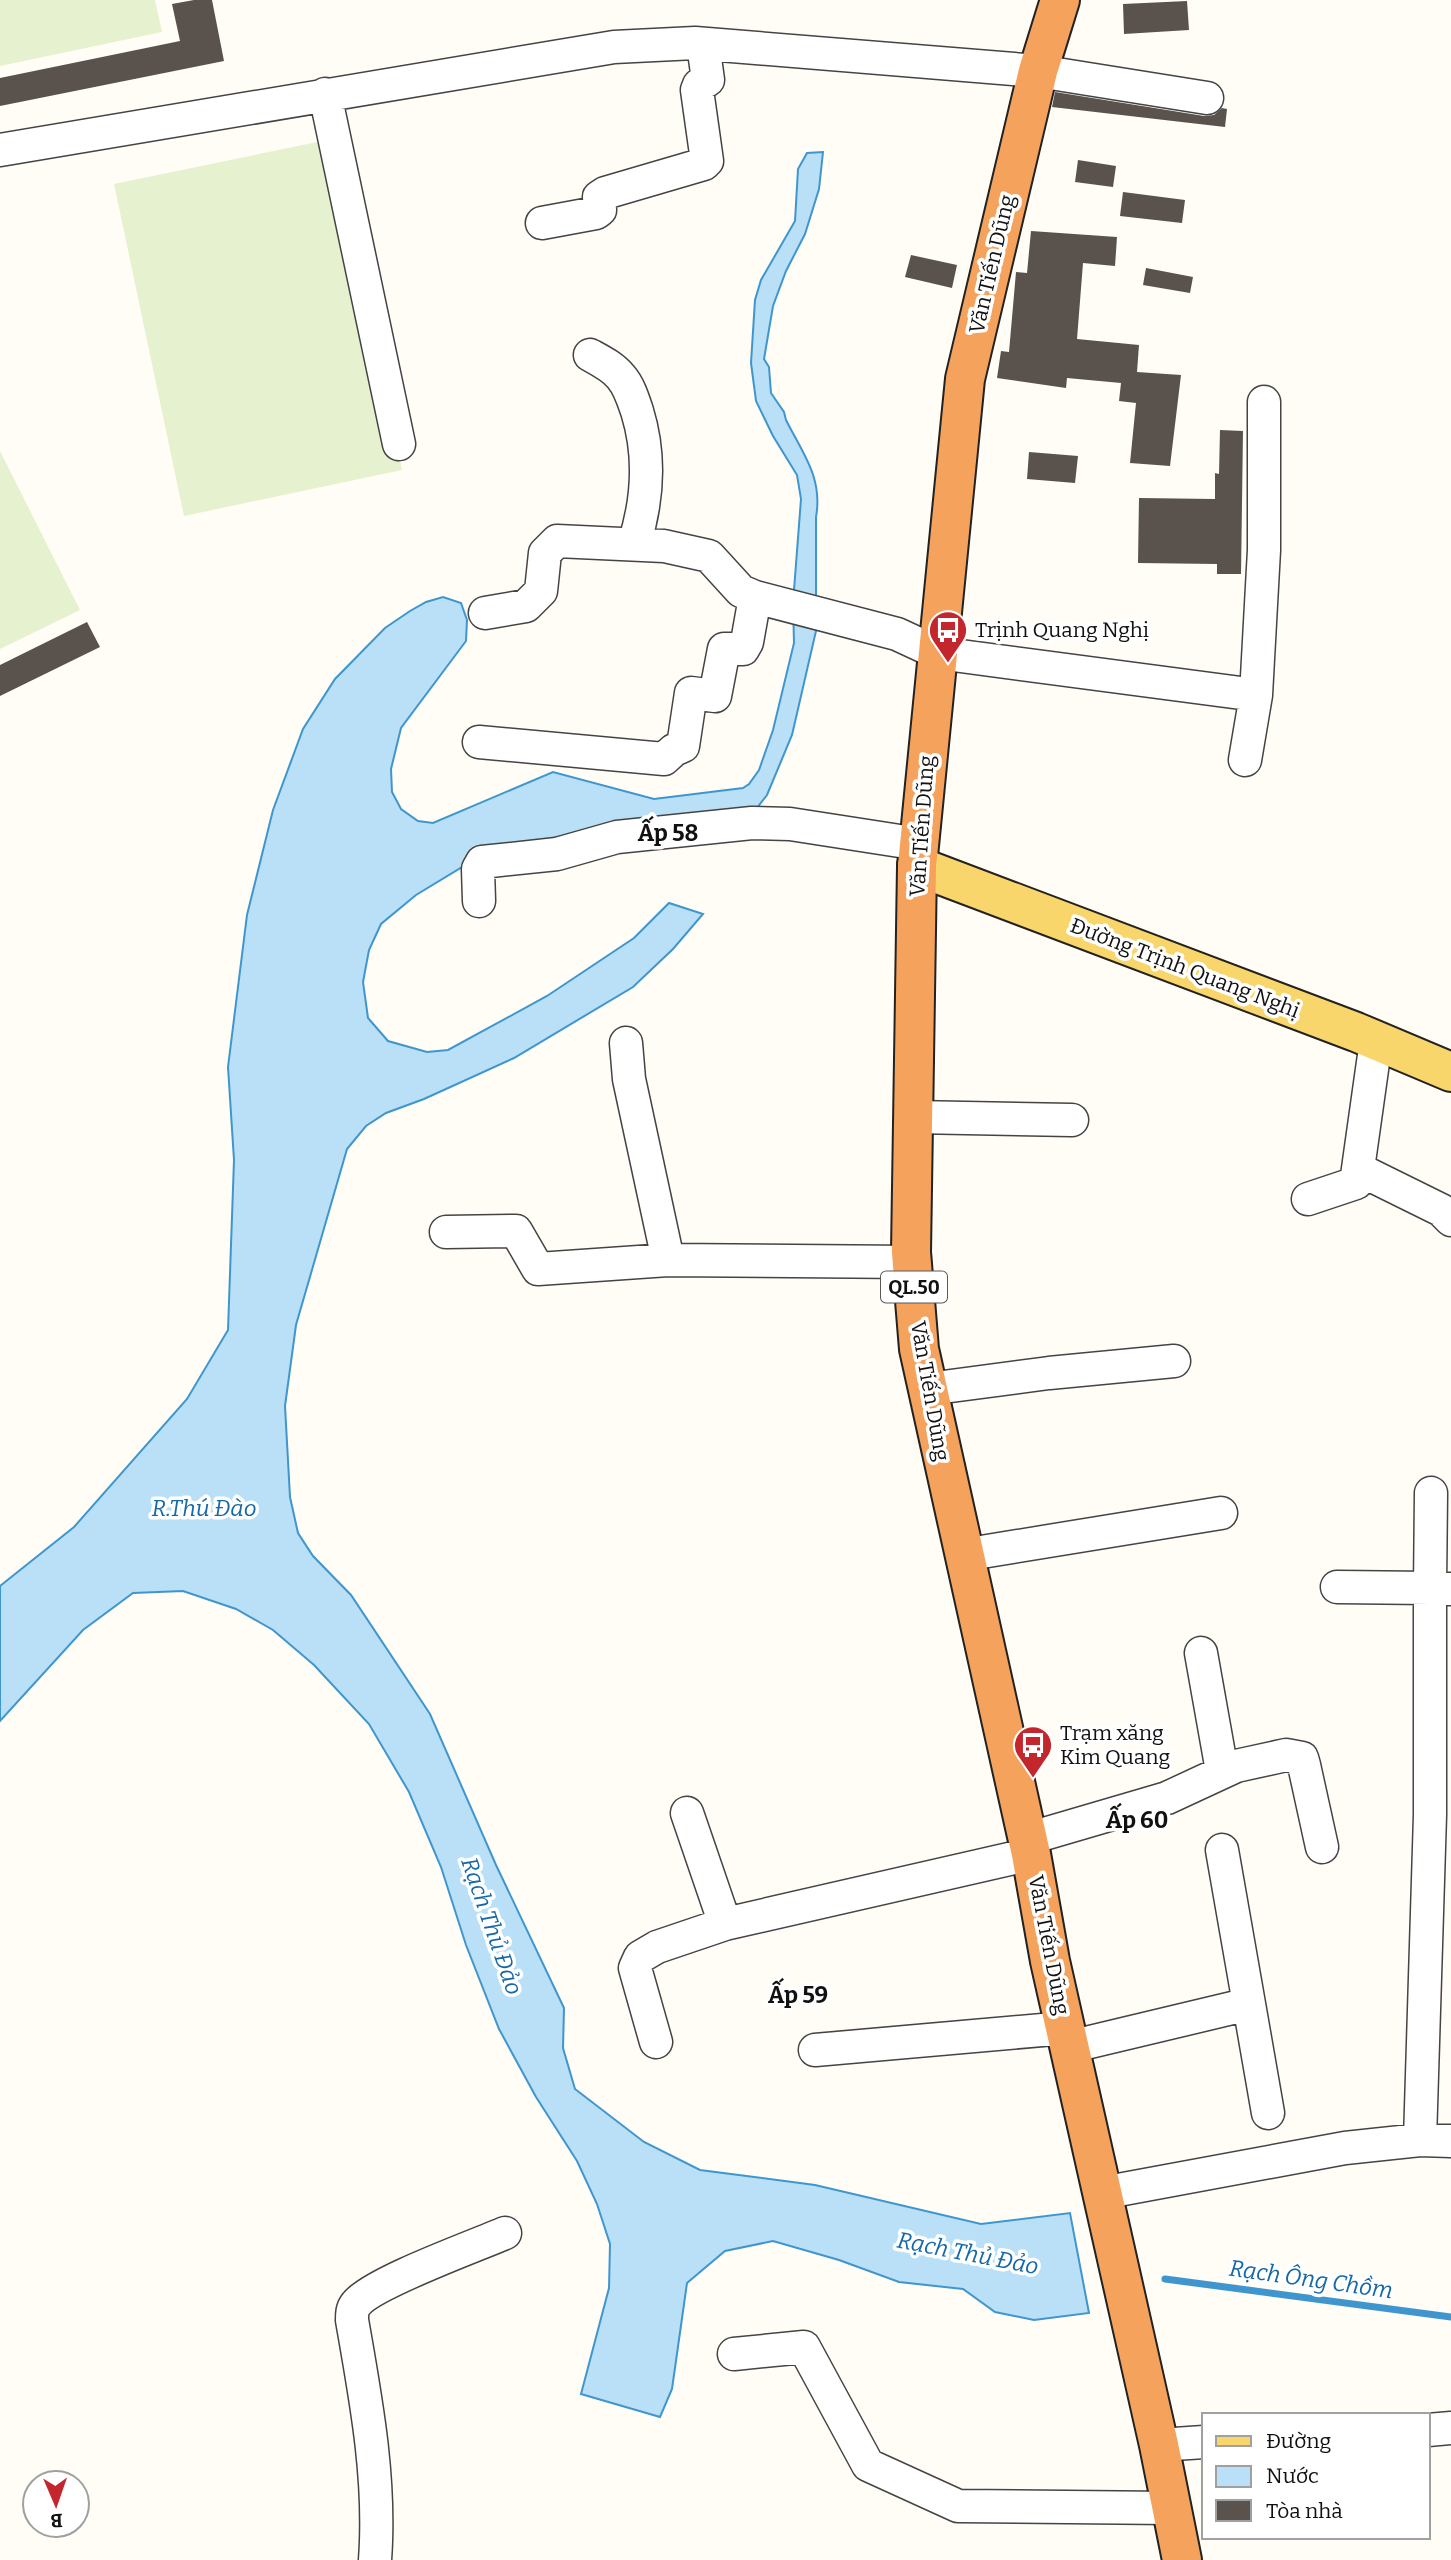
<svg xmlns="http://www.w3.org/2000/svg" width="1451" height="2560" font-family="Bitter,serif">
	<style>
		.pitch { fill: #e6f2cf }
		.water { fill: #b9e0f7; stroke: #3f96cf; stroke-width: 2 }
		.lines { fill: none; stroke-linecap: round; stroke-linejoin: round }
		.stream { stroke: #3f96cf; stroke-width: 7 }
		.building { fill: #5a524d }
		.minor-casing { stroke: #444; stroke-width: 35 }
		.major-casing { stroke: #222; stroke-width: 42 }
		.highway-casing { stroke: #222; stroke-width: 42 }
		.minor { stroke: #fff; stroke-width: 32 }
		.major { stroke: #f9d66b; stroke-width: 38 }
		.highway { stroke: #f5a25d; stroke-width: 38 }
		.labels { text-anchor: middle; dominant-baseline: central; stroke-width: 7; stroke-linejoin: round; paint-order: stroke }
		.shield { fill: #fff; stroke: #585858; stroke-width: 2 }
		.shield-label { font-size: 19px; font-weight: bold; fill: #111 }
		.street-label { font-size: 21px; fill: #111; stroke: #fff }
		.poi-label { font-size: 21px; fill: #111; stroke: #fff; text-anchor: start }
		.neighbourhood-label { font-size: 23px; font-weight: bold; fill: #111; stroke: #fff }
		.water-label { font-size: 23px; font-style: italic; fill: #1768a6; stroke: #fff }
	</style>
	<rect width="100%" height="100%" fill="#fffdf5"/>
	<path class="pitch" d="M0 0H155L162 32 0 66Z
		M332 139 402 470 184 516 114 184Z
		M0 451 80 610 0 649Z"/>
	<path class="water" d="M823 152 819 189 805 234 786 271 773 306 764 359 769 367 771 393 784 412 786 420C803 454 823 478 816 517V631L792 735 767 795 756 809 599 828 515 846 464 866 416 895 381 924 369 950 363 982 368 1018 388 1041 427 1052 448 1050 547 996 634 938 669 903 703 914 673 949 633 987 514 1058 424 1099 386 1113 366 1126 347 1149 296 1325 285 1406 290 1497 298 1533 313 1556 351 1595 430 1714 496 1865 564 2008 563 2048 575 2089 644 2142 700 2170 815 2185 981 2224 1070 2213 1089 2313 1034 2320 995 2312 963 2289 899 2282 839 2260 773 2241 725 2251 687 2283 672 2389 660 2417 581 2394 609 2288 610 2244 597 2204 577 2161 536 2097 499 2029 466 1945 441 1867 409 1792 369 1724 314 1665 273 1630 236 1609 183 1591 133 1593 83 1630 0 1721V1586L74 1527 187 1399 228 1330 234 1160 228 1067 247 915 273 810 303 729 335 679 385 628 410 611 426 602 443 597 461 603 467 620 466 641 401 728 391 769 392 792 401 809 418 821 433 823 553 772 654 799 743 788 749 784 759 770 773 730 794 643 793 603 801 499 797 475 773 436 756 401 751 363 755 300 761 280 795 221 798 169 807 153Z"/>
	<g class="lines">
		<path class="stream" d="M1165 2279 1451 2317"/>
	</g>
	<path class="building" d="M194 0H212L224 61 0 106V78L180 41 172 4Z
		M1187 1 1189 30 1124 34 1123 4Z
		M1055 92 1204 116 1214 115 1222 108 1227 109 1225 127 1052 107Z
		M1078 160 1116 166 1113 187 1075 182Z
		M1123 192 1185 200 1182 223 1120 216Z
		M1031 231 1117 237 1115 266 1083 263 1077 339 1139 345 1137 372 1181 375 1170 466 1130 463 1136 403 1119 401 1121 383 1067 378 1066 388 997 378 1001 351 1009 352 1016 272 1027 273Z
		M911 255 957 265 952 288 905 277Z
		M1146 268 1193 277 1190 293 1143 285Z
		M1220 430 1243 431 1241 574H1217V564L1138 563 1139 498 1215 499V473L1219 474Z
		M1029 452 1078 456 1075 483 1027 479Z
		M87 622 100 647 0 696V665Z"/>
	<g class="lines">
		<g class="minor-casing">
			<path id="minor" d="M325 94 399 444
				M0 150 614 47 695 43 1038 71 1207 98
				M542 223 596 213 600 210 599 197 605 193 704 164 707 161 697 90 699 85 708 80 703 44
				M590 355C601 361 613 367 621 377 629 386 633 399 637 411 651 456 648 500 634 544
				M485 613 526 606 541 591 545 553 557 541 664 546 709 556 741 591 755 597 897 634 938 653 1256 695
				M479 742 664 759 674 750 683 746 691 693 715 696 724 649H743L747 642 755 597
				M1245 760 1256 695 1264 550V402
				M479 901 478 869 482 862 557 854 617 837 752 823 790 824 919 844
				M626 1043 629 1079 668 1260 912 1262
				M913 1117 1072 1120
				M1358 1169 1441 1210 1451 1220
				M1308 1199 1356 1183 1376 1041
				M446 1232 516 1231 538 1269 668 1260
				M928 1389 1049 1373 1174 1361
				M963 1555 1221 1513
				M1337 1587 1430 1588 1431 1493
				M1201 1653 1222 1771
				M687 1813 725 1924 1031 1854
				M1027 1839 1167 1798 1236 1766 1286 1755 1302 1758 1304 1765 1322 1847
				M1249 2004 1268 2113
				M656 2042 635 1968 640 1957 657 1947 725 1924
				M1069 2047 1249 2004 1222 1850
				M815 2050 1065 2028
				M1420 2140 1430 1815V1588L1451 1589
				M1102 2193 1345 2148 1420 2140 1451 2141
				M734 2354 804 2347 868 2465 958 2506 1171 2508
				M1428 2430 1451 2428
				M1159 2445 1204 2442
				M375 2560C381 2479 366 2400 352 2320 352 2314 352 2309 356 2304 372 2283 475 2246 505 2233"/>
		</g>
		<g class="major-casing">
			<path id="major" d="M917 866 1356 1032 1451 1072"/>
		</g>
		<g class="highway-casing">
			<path id="highway" d="M1060 0 1038 71 965 379 917 866 911 1252 919 1349 1031 1854 1050 1961 1159 2445 1182 2560"/>
		</g>
		<use href="#minor" class="minor"/>
		<use href="#major" class="major"/>
		<use href="#highway" class="highway"/>
	</g>
	<defs>
		<g id="bus-pin" transform="scale(2.0125)"><path d="M0 17L-7.5 6A9.5 9.5 0 1 1 7.5 6Z" fill="#c4262e" stroke="#fff"/><path d="M-5-6H5V4H4V6H2V4H-2V6H-4V4H-5ZM-3.5-4V0h7V-4ZM-3.5 1.2v1.5H-2V1.2ZM2 1.2v1.5H3.5V1.2Z" fill="#fff"/></g>
	</defs>
	<g fill-rule="evenodd">
		<use href="#bus-pin" x="948" y="630"/>
		<use href="#bus-pin" x="1033" y="1745"/>
	</g>
	<g class="labels">
		<rect class="shield" x="881" y="1271.5" width="66" height="31" rx="5"/>
		<g class="shield-label">
			<text x="914" y="1287">QL.50</text>
		</g>
		<g class="street-label">
			<text transform="translate(992 264) rotate(-77)">Văn Tiến Dũng</text>
			<text transform="translate(922 826) rotate(-86)">Văn Tiến Dũng</text>
			<text transform="translate(1185 968) rotate(21)">Đường Trịnh Quang Nghị</text>
			<text transform="translate(930 1391) rotate(80)">Văn Tiến Dũng</text>
			<text transform="translate(1049 1945) rotate(79)">Văn Tiến Dũng</text>
		</g>
		<g class="poi-label">
			<text x="975" y="630">Trịnh Quang Nghị</text>
			<text x="1060" y="1733">Trạm xăng<tspan x="1060" dy="24">Kim Quang</tspan></text>
		</g>
		<g class="neighbourhood-label">
			<text x="668" y="833">Ấp 58</text>
			<text x="1137" y="1820">Ấp 60</text>
			<text x="798" y="1995">Ấp 59</text>
		</g>
		<g class="water-label">
			<text x="204" y="1508">R.Thú Đào</text>
			<text transform="translate(492 1926) rotate(71)">Rạch Thủ Đảo</text>
			<text transform="translate(968 2253) rotate(11)">Rạch Thủ Đảo</text>
			<text transform="translate(1311 2279) rotate(8)">Rạch Ông Chồm</text>
		</g>
	</g>
	<rect x="1202" y="2413" width="228" height="126" fill="#ffffff" stroke="#a0a0a0" stroke-width="2"/>
	<rect x="1216" y="2436" width="35" height="10" fill="#f9d66b" stroke="#a0a0a0" stroke-width="2"/>
	<text x="1266" y="2448" font-size="21" fill="#111111">Đường</text>
	<rect x="1216" y="2466" width="35" height="21" fill="#b9e0f7" stroke="#a0a0a0" stroke-width="2"/>
	<text x="1266" y="2483" font-size="21" fill="#111111">Nước</text>
	<rect x="1216" y="2500" width="35" height="21" fill="#5a524d" stroke="#a0a0a0" stroke-width="2"/>
	<text x="1266" y="2518" font-size="21" fill="#111111">Tòa nhà</text>
	<g transform="translate(56 2504) rotate(178)"><circle r="33" fill="#ffffff" stroke="#a0a0a0" stroke-width="2"/>
	<path d="M0-5L12 26L0 18L-12 26Z" fill="#c4262e"/>
	<text y="-10" font-size="19" font-weight="bold" text-anchor="middle" fill="#111111">B</text>
	</g>
</svg>
